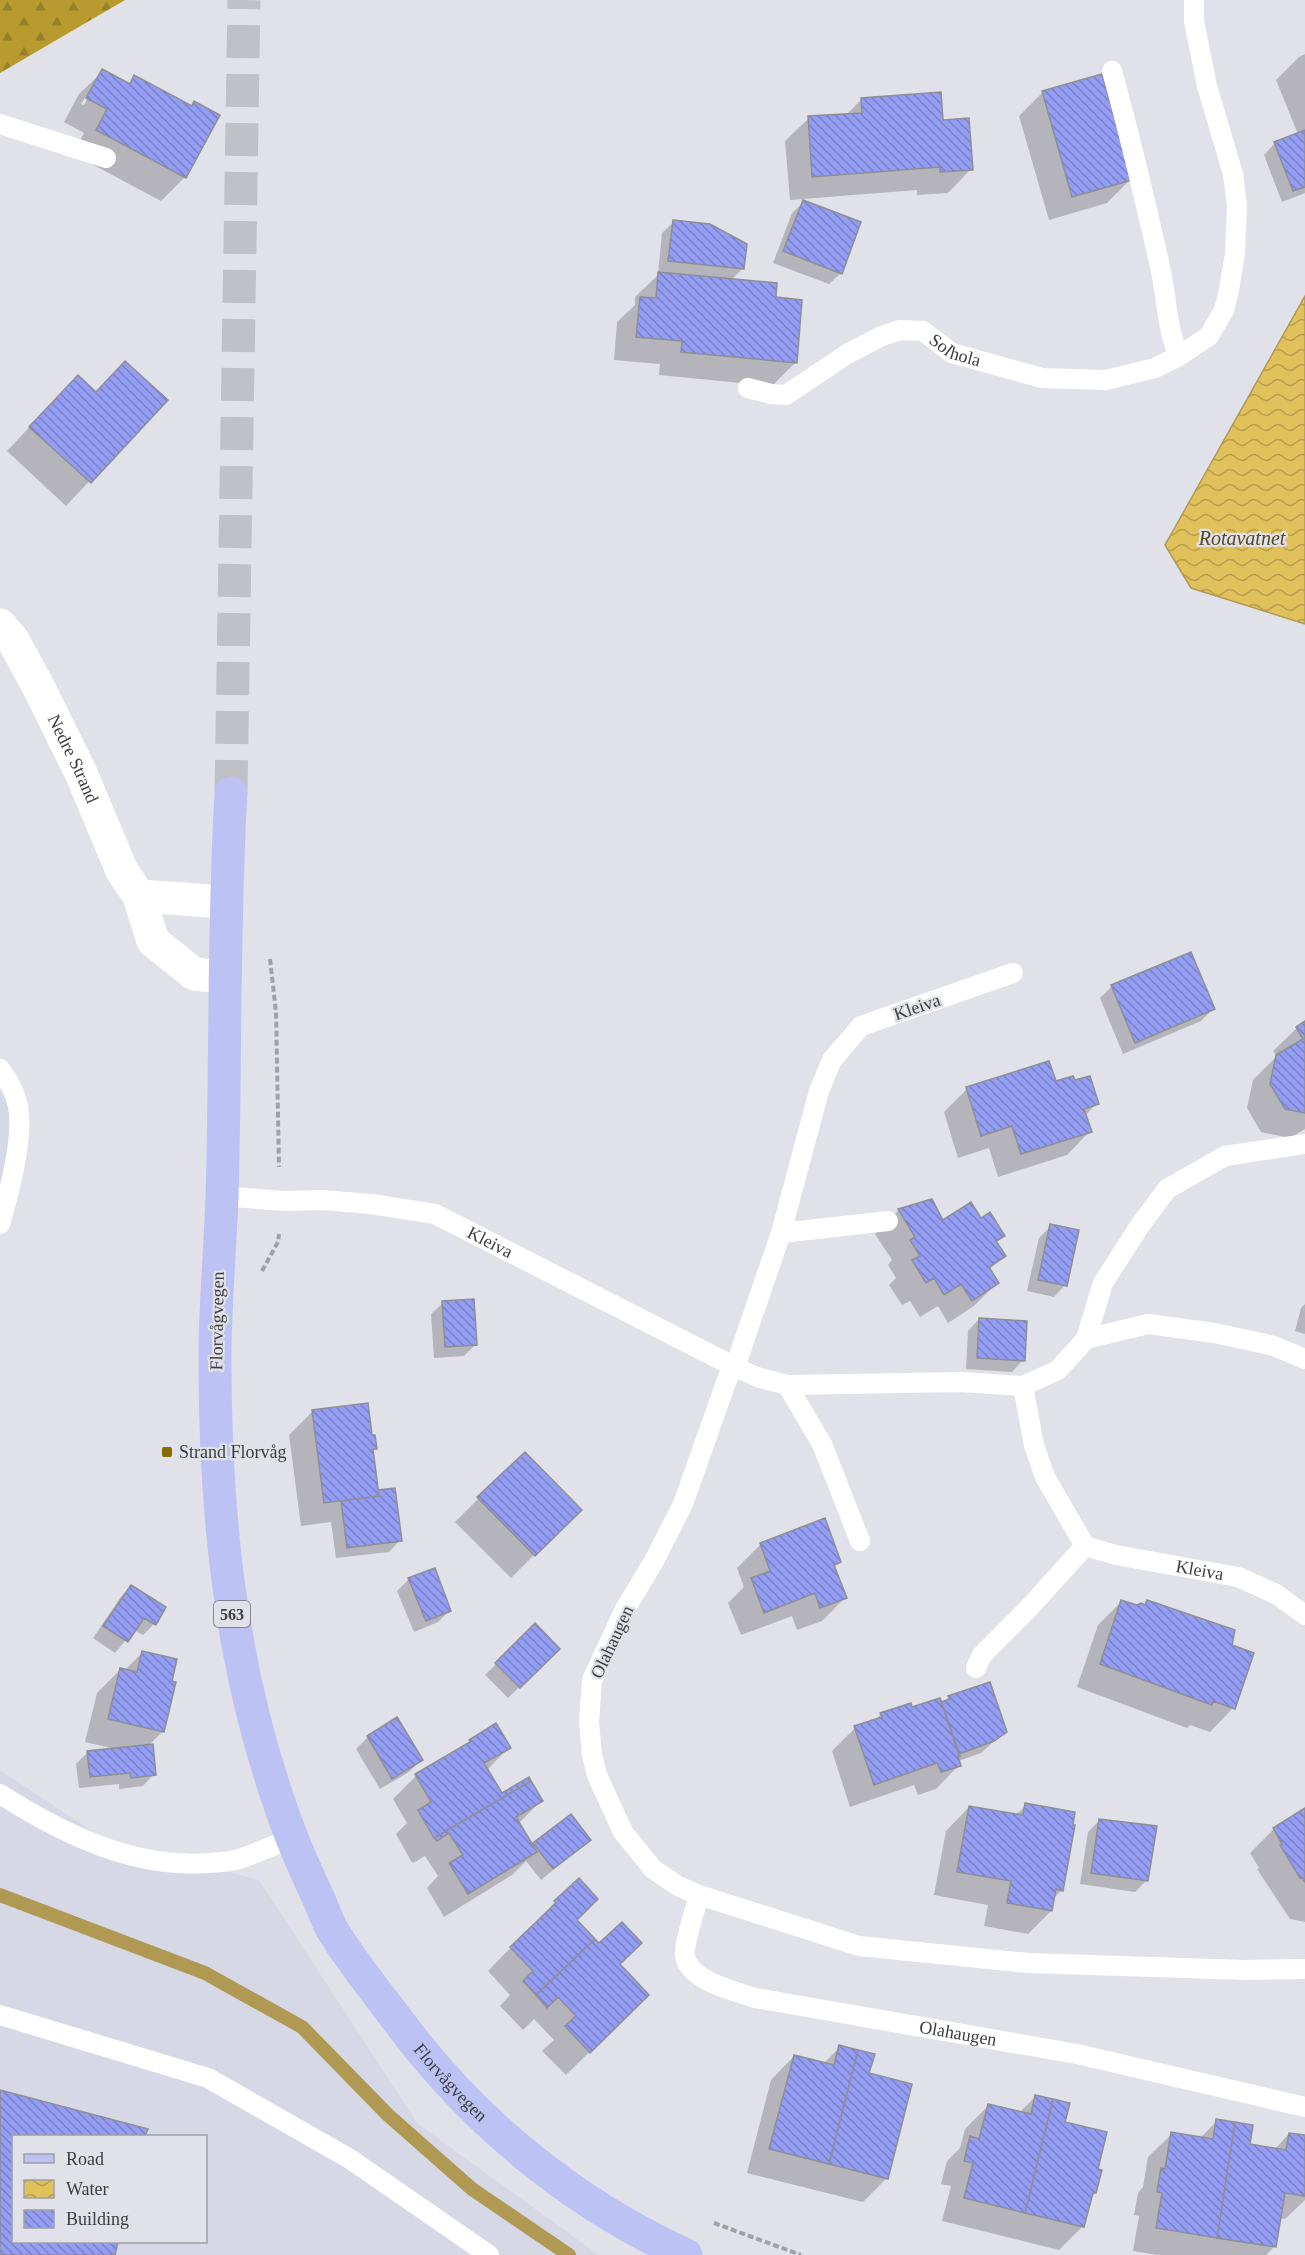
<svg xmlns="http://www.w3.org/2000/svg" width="1305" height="2255" font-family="'Times New Roman',serif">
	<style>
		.built { fill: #d6d8e6; fill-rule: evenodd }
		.forest { fill: url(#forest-firs) }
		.water { fill: url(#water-waves); stroke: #b09953; stroke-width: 1.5 }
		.shadow { fill: #0003; fill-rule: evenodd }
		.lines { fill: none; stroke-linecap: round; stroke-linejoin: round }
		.stream { stroke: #b09953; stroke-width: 14 }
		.building { fill: url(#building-back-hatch); stroke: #8e8f95; stroke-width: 1.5 }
		.primary-tunnel { stroke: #c0c1c7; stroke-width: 33; stroke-dasharray: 33 16; stroke-linecap: butt }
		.path { stroke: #a0a1a6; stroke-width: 4; stroke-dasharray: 6 3; stroke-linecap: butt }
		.service { stroke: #fff; stroke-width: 20 }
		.minor { stroke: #fff; stroke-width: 33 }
		.primary { stroke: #bdc2f5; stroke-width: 33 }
		.poi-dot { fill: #856c09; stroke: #e1e2e9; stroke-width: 2 }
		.labels { text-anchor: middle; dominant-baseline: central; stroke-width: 4.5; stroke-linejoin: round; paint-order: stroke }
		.shield { fill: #e1e2e9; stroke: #6e6e72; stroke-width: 1.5 }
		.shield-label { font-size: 16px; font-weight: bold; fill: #3c3d3f }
		.street-label { font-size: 18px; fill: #3c3d3f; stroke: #e1e2e9 }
		.poi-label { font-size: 18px; fill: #3c3d3f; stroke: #e1e2e9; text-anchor: start }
		.water-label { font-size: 20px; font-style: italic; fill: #56491e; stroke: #e1e2e9 }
	</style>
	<defs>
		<pattern id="forest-firs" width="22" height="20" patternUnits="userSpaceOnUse" patternTransform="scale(1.5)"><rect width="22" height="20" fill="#b99a2e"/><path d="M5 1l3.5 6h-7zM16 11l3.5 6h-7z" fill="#987f29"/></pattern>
		<pattern id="water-waves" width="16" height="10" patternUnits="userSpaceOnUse" patternTransform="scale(1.5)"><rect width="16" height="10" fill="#e1c15b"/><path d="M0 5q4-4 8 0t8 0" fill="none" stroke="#b89e4d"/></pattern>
		<pattern id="building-back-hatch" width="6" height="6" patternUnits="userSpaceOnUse" patternTransform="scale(1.5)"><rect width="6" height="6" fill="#949df4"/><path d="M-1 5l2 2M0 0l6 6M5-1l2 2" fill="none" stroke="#7a81c7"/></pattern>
	</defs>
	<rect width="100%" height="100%" fill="#e1e2e9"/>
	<path class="built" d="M0 1078 24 1110 0 1193Z
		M0 1770 104 1839 259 1880 418 2124 599 2255H0ZM14 2136H206V2242H14Z"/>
	<path class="forest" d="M0 0H125L0 73Z"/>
	<path class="water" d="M1305 296V624L1191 588 1165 545Z"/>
	<path class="shadow" d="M1305 54V193L1282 202 1264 155 1275 143 1298 134 1276 80 1299 57Z
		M103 71 128 84 135 77 190 107 194 103 218 115 185 177 161 201 73 154 84 133 64 122 79 94ZM86 96H89L84 105 81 104Z
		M1043 92 1130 180 1107 203 1049 220 1019 116Z
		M862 99 941 121 971 169 948 193 917 195V190L790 200 785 141 809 118 846 115Z
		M804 202 841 273 829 284 773 263 792 213Z
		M674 222 743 268 731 280 774 299 796 362 772 386 659 375 660 364 614 360 617 322 635 305V297L660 273H658L662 233Z
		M95 393 166 400 66 506 7 451 55 400Z
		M1112 986 1213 1009 1201 1021 1123 1054 1100 998Z
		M1305 1023V1129L1290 1138 1261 1132 1247 1108 1253 1080 1277 1056 1273 1051 1297 1028Z
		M1055 1083 1097 1103 1085 1116 1090 1131 1067 1155 998 1177 989 1148 958 1158 944 1112 967 1089Z
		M931 1201 943 1222 981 1220 1003 1236 996 1243 1004 1256 989 1270 997 1283 974 1306 948 1323 938 1306 920 1317 910 1301 902 1305 889 1285 896 1278 888 1265 892 1260 875 1234 898 1211Z
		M1051 1226 1065 1285 1054 1297 1027 1291 1039 1238Z
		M443 1303 475 1345 464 1356 434 1358 431 1314Z
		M1305 1304V1334L1295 1331 1301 1308Z
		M979 1319 1023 1360 1012 1372 966 1369 968 1331Z
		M313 1411 371 1437 376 1449 372 1452 377 1493 379 1492 400 1540 389 1552 336 1558 331 1522 301 1526 289 1435Z
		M479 1498 579 1510 511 1578 455 1522Z
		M761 1544 839 1562 834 1567 845 1598 822 1621 797 1630 792 1616 741 1635 728 1603 744 1587 737 1568Z
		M409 1579 450 1610 438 1622 414 1632 397 1591Z
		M131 1586 154 1624 143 1635 134 1630 115 1653 93 1638 120 1598Z
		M1147 1601 1230 1646 1233 1708 1210 1732 1190 1725 1187 1728 1077 1687 1098 1625 1121 1602 1137 1607 1143 1606Z
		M535 1626 558 1649 508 1698 485 1675Z
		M143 1652 170 1682 162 1732 149 1745 154 1774 143 1786 119 1789V1784L79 1788 76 1764 88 1752 115 1749 85 1742 97 1693 120 1670 124 1671Z
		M949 1697 1005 1731 981 1753 958 1761 959 1765 936 1789 918 1795 914 1785 850 1807 832 1751 855 1728 874 1722 881 1714 941 1705Z
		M396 1719 421 1760 409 1772 380 1789 356 1749 368 1737Z
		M496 1725 509 1747 487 1770 502 1795 541 1801 518 1824 531 1846 534 1844 589 1840 541 1880 526 1861 512 1875 444 1917 427 1888 438 1876 425 1856 413 1863 411 1861 396 1834 407 1823 393 1799 416 1776Z
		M1026 1805 1062 1890 1053 1899 1051 1911 1028 1934 984 1926 988 1905 934 1895 946 1831 969 1807 1015 1816Z
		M1305 1810V1922L1290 1919 1257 1869 1259 1868 1250 1853 1274 1829Z
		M1100 1820 1147 1880 1135 1892 1080 1884 1088 1832Z
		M555 1902 647 1995 566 2075 542 2051 554 2040 534 2019 523 2030 500 2006 510 1995 488 1971Z
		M840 2047 867 2074 887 2178 863 2202 747 2173 771 2080 794 2056 823 2064Z
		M0 2091 146 2130 144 2136H14V2242H117L113 2255H0Z
		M1036 2096 1097 2171 1095 2193 1090 2198 1082 2227 1059 2250 942 2221 951 2186 941 2184 947 2161 960 2148 965 2129 989 2105 1019 2113Z
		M1217 2121 1248 2146 1274 2150 1289 2134 1305 2137V2200L1285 2219 1279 2218 1275 2246 1266 2255H1158L1133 2251 1139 2216 1134 2215 1138 2193 1143 2187 1148 2157 1172 2134 1200 2138Z"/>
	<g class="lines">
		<path class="stream" d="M0 1895 205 1973 302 2027 388 2115 472 2189 569 2255"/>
	</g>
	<path class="building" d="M102 69 130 84 134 75 192 106 194 101 220 115 186 178 96 130 107 109 86 98Z
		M1102 74 1132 180 1072 197 1042 91Z
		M941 92 943 120 969 118 973 170 940 172V167L812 177 808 116 862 113 861 98Z
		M1305 130V187L1293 191 1274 142Z
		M803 200 861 222 842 274 783 251Z
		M673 220 710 224 747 244 744 269 668 261Z
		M658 272 777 283 776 297 802 300 797 363 681 352 682 341 636 337 640 297 656 298Z
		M125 361 168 400 91 483 29 427 78 375 96 392Z
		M1191 952 1215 1009 1135 1043 1111 985Z
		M1305 1021V1113L1285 1109 1270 1084 1276 1055 1303 1039 1296 1027Z
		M1049 1061 1056 1081 1073 1076 1075 1080 1090 1076 1099 1104 1084 1109 1092 1132 1021 1154 1012 1126 981 1136 966 1087Z
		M932 1199 943 1220 971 1202 981 1218 990 1212 1005 1236 996 1241 1006 1256 989 1267 999 1283 972 1301 961 1284 944 1295 934 1278 926 1283 912 1260 920 1256 910 1240 915 1237 898 1209Z
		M1050 1224 1079 1230 1067 1286 1038 1280Z
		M474 1299 477 1345 445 1347 442 1301Z
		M979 1318 1027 1321 1025 1361 977 1358Z
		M368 1403 372 1435H375L377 1449H373L379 1496 324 1503 312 1410Z
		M525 1452 582 1510 535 1556 477 1497Z
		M395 1488 402 1541 347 1548 341 1501 379 1496 378 1490Z
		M825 1518 841 1562 834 1565 847 1598 820 1608 815 1593 764 1613 751 1578 770 1571 760 1543Z
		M435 1568 451 1611 426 1621 408 1578Z
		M131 1585 166 1607 156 1625 144 1618 128 1642 103 1626Z
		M1121 1600 1137 1605 1141 1603 1145 1605 1147 1600 1235 1630 1232 1645 1254 1653 1235 1709 1213 1701 1212 1705 1100 1664Z
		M535 1623 560 1649 520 1688 495 1663Z
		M142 1651 177 1659 172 1681 176 1682 164 1732 108 1719 120 1668 137 1672Z
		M990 1682 1007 1732 994 1741 959 1754 941 1702 950 1699 948 1696Z
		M940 1698 960 1756H958L961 1766 941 1772 937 1763 874 1785 854 1726 882 1717 880 1713 911 1703 912 1707Z
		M397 1717 423 1760 392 1779 367 1736Z
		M496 1723 511 1748 484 1763 502 1793 529 1777 531 1781 434 1838 418 1810 431 1802 415 1774 470 1742 469 1740Z
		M153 1744 156 1775 131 1778 130 1773 90 1777 87 1751Z
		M531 1781 543 1801 516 1817 537 1852 468 1894 449 1863 463 1855 449 1833 437 1841 434 1838Z
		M1025 1803 1075 1812 1073 1825H1075L1063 1891 1056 1889 1052 1911 1007 1903 1011 1881 957 1872 969 1806 1023 1815Z
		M1305 1808V1882L1302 1877 1300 1878 1280 1845 1282 1844 1273 1828Z
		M571 1814 591 1840 553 1869 533 1843Z
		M1099 1819 1157 1826 1148 1881 1091 1873Z
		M579 1878 598 1899 577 1920 595 1939 536 1995 523 1981 533 1971 510 1947 556 1903 554 1901Z
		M622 1922 642 1943 620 1964 649 1995 590 2053 565 2026 576 2016 558 1997 547 2008 536 1995 595 1939 599 1943Z
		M839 2045 858 2050 829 2164 769 2149 794 2055 834 2065Z
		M858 2050 875 2054 869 2073 912 2084 888 2179 829 2164Z
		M0 2090 148 2129 145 2136H14V2242H118L115 2255H0Z
		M1035 2095 1053 2099 1025 2213 964 2198 973 2163 964 2161 970 2136 979 2139 988 2104 1031 2114Z
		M1053 2099 1070 2103 1065 2122 1107 2132 1098 2169 1102 2170 1096 2193H1093L1084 2227 1025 2213Z
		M1216 2119 1235 2122 1217 2238 1156 2228 1162 2193 1157 2192 1161 2168 1165 2169 1171 2132 1213 2139Z
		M1235 2122 1253 2125 1250 2144 1286 2150 1289 2133 1305 2135V2196L1285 2193 1276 2247 1217 2238Z"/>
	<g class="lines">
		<path class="primary-tunnel" d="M231 793 244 0"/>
		<path class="path" d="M270 959 276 1012 279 1167
			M262 1271 278 1242 279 1234
			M714 2223 801 2255"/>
		<g class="service">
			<path d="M1112 71C1130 137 1146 204 1161 271 1167 300 1167 330 1179 356"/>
			<path d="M0 124 106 158"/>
			<path id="s1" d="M748 388 771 394 786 395 847 354 882 336 900 330 923 331 952 353 1042 378 1106 380 1155 368 1179 356 1209 336 1224 310 1228 295 1235 254 1237 206 1233 174 1207 86 1194 21V0"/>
			<path d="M1013 973 861 1026 832 1060 819 1091 781 1233 735 1367 728 1377 683 1504 654 1561 624 1611 592 1680 589 1722 592 1755 597 1775 623 1832 653 1869 678 1886 699 1895 859 1946 1028 1963 1246 1970 1305 1969"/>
			<path d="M0 1069C8 1080 15 1092 18 1106 24 1138 9 1192 0 1224"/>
			<path id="s2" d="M222 1196 283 1201 322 1200 371 1204 435 1214 735 1367 757 1377 787 1385 960 1382 1023 1386 1058 1370 1086 1339 1148 1324 1215 1333 1274 1346 1305 1359"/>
			<path d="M781 1233 888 1221"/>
			<path d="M1086 1339 1103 1283 1141 1224 1167 1189 1225 1156 1305 1144"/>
			<path d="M787 1385 822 1444 860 1541"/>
			<path id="s3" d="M1023 1386 1034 1445 1045 1477 1085 1546 1116 1555 1238 1577 1276 1594 1305 1615"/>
			<path d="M976 1668 982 1655 1028 1609 1085 1546"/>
			<path d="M0 1794C61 1833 133 1869 209 1863 217 1862 228 1862 236 1860 255 1854 273 1845 292 1839"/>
			<path id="s4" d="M699 1895C696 1907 683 1946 685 1956 689 1981 735 1991 755 1998L1077 2054 1305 2107"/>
			<path d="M0 2015 208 2078 350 2159 489 2255"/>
		</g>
		<g class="minor">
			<path id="s5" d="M0 625 13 640 39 688 81 773 122 871 139 896 153 941 194 974 224 977"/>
			<path d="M139 896 225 902"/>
		</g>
		<path class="primary" id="s6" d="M231 793C223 928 226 1063 222 1198 220 1247 216 1297 215 1346 214 1500 228 1655 279 1802 289 1833 302 1863 316 1893 322 1905 326 1919 333 1931 351 1961 375 1990 396 2018 471 2120 570 2202 686 2255"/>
	</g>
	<rect class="poi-dot" x="161" y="1446" width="12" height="12" rx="3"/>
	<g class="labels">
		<rect class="shield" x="214" y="1601" width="36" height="26" rx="4.5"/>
		<g class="shield-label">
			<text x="232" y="1614">563</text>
		</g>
		<g class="street-label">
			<text stroke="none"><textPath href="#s1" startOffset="232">Solhola</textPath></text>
			<text stroke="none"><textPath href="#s5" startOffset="153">Nedre Strand</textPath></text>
			<text transform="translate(917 1007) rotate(-19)">Kleiva</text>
			<text stroke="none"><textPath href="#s2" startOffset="276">Kleiva</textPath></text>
			<text transform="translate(217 1321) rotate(-89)">Florvågvegen</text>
			<text stroke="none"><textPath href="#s3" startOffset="291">Kleiva</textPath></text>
			<text transform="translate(612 1642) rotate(-65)">Olahaugen</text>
			<text stroke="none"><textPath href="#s4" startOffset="354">Olahaugen</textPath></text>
			<text stroke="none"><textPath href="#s6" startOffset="1348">Florvågvegen</textPath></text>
		</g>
		<g class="poi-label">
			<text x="179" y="1452">Strand Florvåg</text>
		</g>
		<g class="water-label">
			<text x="1242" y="538">Rotavatnet</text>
		</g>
	</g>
	<rect x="12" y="2135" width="195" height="108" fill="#e1e2e9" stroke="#9fa0a5" stroke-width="1.5"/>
	<rect x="24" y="2154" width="30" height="9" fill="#bdc2f5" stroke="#9fa0a5" stroke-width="1.5"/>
	<text x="66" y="2165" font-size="18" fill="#3c3d3f">Road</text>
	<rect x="24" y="2180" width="30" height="18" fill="url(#water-waves)" stroke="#9fa0a5" stroke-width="1.5"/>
	<text x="66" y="2195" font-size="18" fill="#3c3d3f">Water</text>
	<rect x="24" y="2210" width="30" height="18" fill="url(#building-back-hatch)" stroke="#9fa0a5" stroke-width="1.5"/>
	<text x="66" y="2225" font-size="18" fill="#3c3d3f">Building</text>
</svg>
